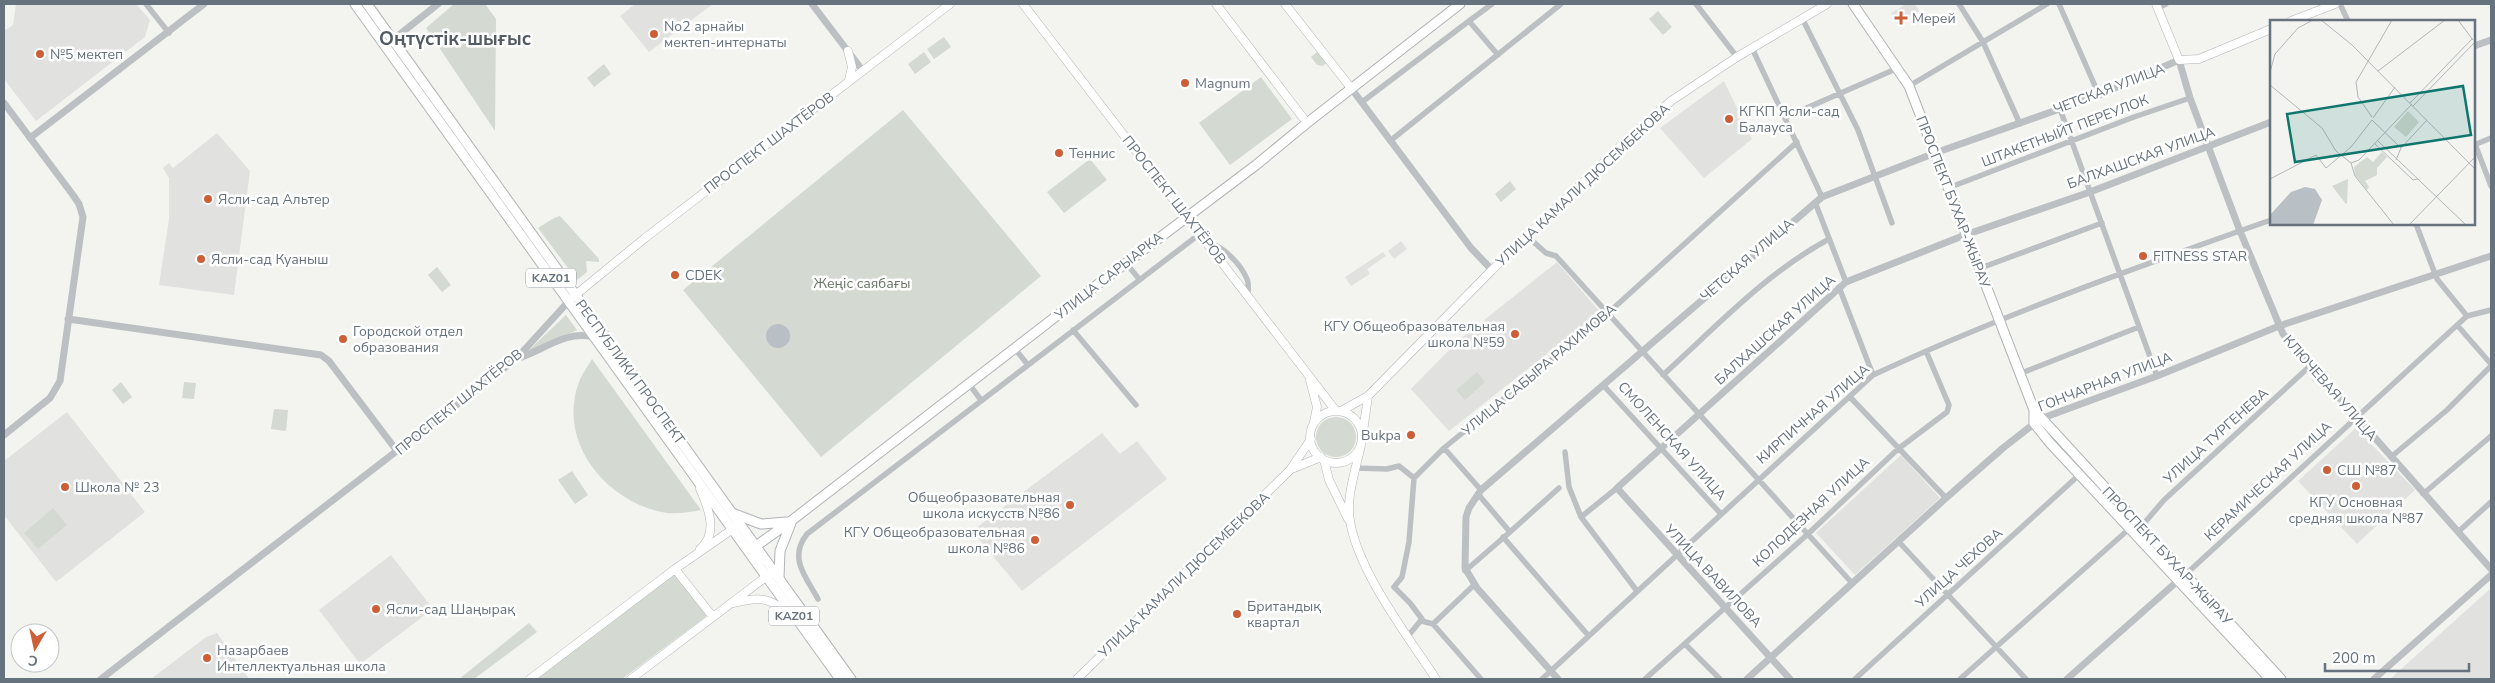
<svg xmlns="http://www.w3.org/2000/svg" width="2495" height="683" font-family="'Nunito Sans',sans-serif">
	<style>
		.built { fill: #e1e2e0 }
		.green { fill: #d4d9d1 }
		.water { fill: #b8c0c5 }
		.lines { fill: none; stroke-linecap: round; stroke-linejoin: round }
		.secondary-casing { stroke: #b1b5b9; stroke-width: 9 }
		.primary-casing { stroke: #b0b4b7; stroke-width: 11 }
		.trunk-casing { stroke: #b2b4b7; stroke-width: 11 }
		.minor { stroke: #bdc0c3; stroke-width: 5.5 }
		.tertiary { stroke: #bdc0c3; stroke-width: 7 }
		.secondary { stroke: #fff; stroke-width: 8 }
		.primary { stroke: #fff; stroke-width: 9 }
		.trunk { stroke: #fff; stroke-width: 9 }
		.poi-dot { fill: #cc5f37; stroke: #fff; stroke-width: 2 }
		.labels { text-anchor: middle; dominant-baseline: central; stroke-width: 5; stroke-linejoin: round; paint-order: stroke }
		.shield { fill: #fff; stroke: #949ca4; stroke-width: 1 }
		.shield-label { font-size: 12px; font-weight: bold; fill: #66727d }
		.poi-label { font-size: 14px; fill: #66727d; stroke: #fff; text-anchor: start }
		.street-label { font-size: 14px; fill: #66727d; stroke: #fff }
		.park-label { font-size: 14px; fill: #677564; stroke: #fff }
		.district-label { font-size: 19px; font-weight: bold; fill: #535b63; stroke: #fff }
		.inset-road { fill: none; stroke: #b2b7bb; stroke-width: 1 }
		.view { fill: #0f766e; fill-opacity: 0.15; stroke: #0f766e; stroke-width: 2.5 }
		.inset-edge { fill: none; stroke: #66727d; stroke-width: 2.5 }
	</style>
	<rect width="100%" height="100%" fill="#f3f3f0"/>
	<path class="built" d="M16 4H136L150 20 145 37 36 121 4 79V31L13 25Z
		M635 4H713L649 52 620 16Z
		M1906 4H1915L1919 11 1898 24 1891 13Z
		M1724 81 1752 139 1704 178 1660 128Z
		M217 133 250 171 234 295 159 285 169 219V178L163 168 169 163 173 168Z
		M1401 241 1407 249 1394 259 1388 251Z
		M1383 252 1386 256 1367 269 1370 274 1351 286 1345 277Z
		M1557 262 1600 312 1449 431 1411 389 1459 340Z
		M67 412 145 512 56 582 4 515V461Z
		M2356 428 2415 490 2357 544 2298 481Z
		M1102 433 1120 454 1137 441 1167 479 1022 591 972 531Z
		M1901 455 1940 498 1855 575 1816 533Z
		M391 555 433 609 360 664 319 610Z
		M2491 588V678L2489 679H2390Z
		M217 633 249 679H151L206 637Z"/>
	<path class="green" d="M454 4H485L496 19 495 131 426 28Z
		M1658 11 1672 27 1663 35 1649 19Z
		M944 37 951 47 934 59 927 49Z
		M395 46 565 286 563 287 392 48Z
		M924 52 931 62 915 74 908 64Z
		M1317 52 1326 63 1323 66 1317 65 1311 57Z
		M604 64 611 74 594 87 587 78Z
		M1261 77 1292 119 1230 165 1199 123Z
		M903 110 1041 276 821 457 683 290Z
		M1090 159 1107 180 1064 213 1047 192Z
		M1510 181 1516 189 1501 202 1495 194Z
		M560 216 599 259V262L586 261 587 272 577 280 538 228 554 218Z
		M437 267 451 285 442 292 428 275Z
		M566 315 577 330 532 351 529 350Z
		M592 359 701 510C690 512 678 514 667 513 608 504 556 443 579 382 582 374 588 366 592 359Z
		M1477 372 1485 382 1465 400 1456 390Z
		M121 382 132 397 123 404 112 390Z
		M184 382 196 383 194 399 182 398Z
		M274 409 288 410 286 431 271 429Z
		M1316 437a20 20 0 1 1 40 0a20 20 0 1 1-40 0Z
		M572 471 588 495 575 504 558 480Z
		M53 508 67 525 38 549 24 533Z
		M677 572 708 615 622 679H535Z
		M529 623 537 632 474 679H459Z"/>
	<path class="water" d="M766 336a12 12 0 1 1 24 0a12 12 0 1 1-24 0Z"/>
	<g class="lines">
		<g class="secondary-casing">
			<path id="secondary" d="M1023 4 1336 411
				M1216 4 1307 123
				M1285 4 1351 88
				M2156 4 2179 60 2199 59 2271 29
				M2291 21 2335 4
				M848 51 852 67 849 80
				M573 297 645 238 950 4
				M1310 380 1317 407 1314 422
				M1341 411 1368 396 1492 270 1629 138 1671 101 1737 57 1827 4
				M1310 437a26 26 0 1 1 52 0a26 26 0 1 1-52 0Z
				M1363 432 1368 396
				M1361 445C1357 464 1350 485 1349 504 1346 557 1408 636 1436 679
				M1324 460 1329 480 1348 519
				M1294 468 1321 457
				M700 549C719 533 708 507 700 489
				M675 569 713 617
				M734 603C764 595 771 599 794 618
				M530 679 675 569 740 524
				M631 679 771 573
				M1077 679 1290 470 1311 439"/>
		</g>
		<g class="primary-casing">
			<path id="primary" d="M1853 4 1909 86 2034 410 2281 679
				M2034 410V423L2050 443 2270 679
				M732 513 761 524 786 522
				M749 551 791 521 1085 294 1256 165 1307 123 1460 4
				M779 578 780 551 791 523"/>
		</g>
		<g class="trunk-casing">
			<path id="trunk" d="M355 4 840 679
				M367 4 851 679"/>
		</g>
		<path class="minor" d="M146 4 169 33
			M1696 4 1737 57
			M1959 4 1983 42 2020 124
			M2059 4 2099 95
			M2340 4 2348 21
			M2158 8 2166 4
			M1802 18 1858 130 1892 223
			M1469 21 1492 4
			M1752 48 1822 197
			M1909 86 2047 4
			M1362 102 1469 21 1498 55
			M2060 109 2157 376
			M1786 117 1898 68
			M1390 141 1561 4
			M2475 144 2491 186
			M2474 145 2491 138
			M1948 188 2134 117 2190 98
			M1815 202 1846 282
			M2416 224 2437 279 2467 316
			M1528 237 1546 253 1556 256 1852 583
			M1207 242C1224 247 1240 263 1247 279 1249 283 1248 290 1248 294
			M1126 263 1139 279
			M1978 269 2102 223
			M1839 287 1873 375
			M2457 325 2491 364
			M1073 330 1136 405
			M1015 349 1028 365
			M2019 374 2139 327
			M1663 375C1716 327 1766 273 1829 239
			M969 384 981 400
			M1604 386 1721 514
			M1850 397 1946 498
			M1444 448 1481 490
			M1565 452 1569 487 1581 517 1637 591
			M2391 457 2447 410 2491 366
			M1356 468 1387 469 1399 466 1414 478
			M2423 494 2491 436
			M1581 517 1617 488
			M2141 527 2164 500 2310 366
			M1510 532 1559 488
			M2458 532 2491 502
			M1503 537 1588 635
			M1899 542 2026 679
			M1465 571 1510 532 1478 494
			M2185 575 2467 316 2491 310
			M818 599C806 577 788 558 807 534L1201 233
			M1422 621 1433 624 1481 679
			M1433 624 1474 585
			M1408 636 1422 619 1410 603 1394 587 1402 577 1409 542 1414 478 1444 448 1607 314 1797 142
			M1685 644 1720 679
			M1542 679 1873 375C2002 315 2137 267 2271 220
			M1645 679 1809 533 1898 449 1947 412 1949 405 1926 351
			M1855 679 2079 475
			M1960 679 2129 529"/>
		<path class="tertiary" d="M812 4 863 71
			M390 42 438 4
			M2474 46 2491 40
			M1351 88 1471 248 1492 270
			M4 103 73 195 79 204 83 217 60 381 50 398 4 435
			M30 138 204 4
			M68 319 321 355 329 361 397 451
			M519 358C544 350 566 330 593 337
			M101 679 516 359 568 302
			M1558 679 1477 588 1465 568 1466 517 1469 508 1481 490 1822 197 1935 153 2099 95 2179 60 2190 98 2240 231 2283 334 2491 569
			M1747 679 1946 498 2003 448 2040 419 2157 376 2279 326 2491 256
			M1790 679 1617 488 1846 282 1965 235 2090 192 2271 122
			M2067 679 2181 578
			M2374 679 2491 575"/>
		<use href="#secondary" class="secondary"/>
		<use href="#primary" class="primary"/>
		<use href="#trunk" class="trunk"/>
	</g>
	<g class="poi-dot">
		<path d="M1898.5 10.5h5v5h5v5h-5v5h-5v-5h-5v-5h5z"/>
		<circle cx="654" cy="34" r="5"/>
		<circle cx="40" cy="54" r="5"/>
		<circle cx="1185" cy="83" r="5"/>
		<circle cx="1729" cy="119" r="5"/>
		<circle cx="1059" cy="153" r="5"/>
		<circle cx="208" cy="199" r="5"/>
		<circle cx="2143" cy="256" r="5"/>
		<circle cx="201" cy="259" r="5"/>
		<circle cx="675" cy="275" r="5"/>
		<circle cx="1515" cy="334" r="5"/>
		<circle cx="343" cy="339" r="5"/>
		<circle cx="1411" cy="435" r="5"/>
		<circle cx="2327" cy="470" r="5"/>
		<circle cx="2356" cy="486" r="5"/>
		<circle cx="65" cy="487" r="5"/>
		<circle cx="1070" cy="505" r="5"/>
		<circle cx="1035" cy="540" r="5"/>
		<circle cx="376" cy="609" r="5"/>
		<circle cx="1237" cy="614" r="5"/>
		<circle cx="207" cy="658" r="5"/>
	</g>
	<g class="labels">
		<g class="shield">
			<rect x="526" y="268.5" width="50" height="19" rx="4"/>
			<rect x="769" y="606.5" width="50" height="19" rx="4"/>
		</g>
		<g class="shield-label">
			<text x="551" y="278">KАZ01</text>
			<text x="794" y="616">KАZ01</text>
		</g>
		<g class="poi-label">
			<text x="1912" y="18">Мерей</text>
			<text x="664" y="26">No2 арнайы<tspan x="664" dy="16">мектеп-интернаты</tspan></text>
			<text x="50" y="54">№5 мектеп</text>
			<text x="1195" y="83">Magnum</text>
			<text x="1739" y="111">КГКП Ясли-сад<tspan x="1739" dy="16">Балауса</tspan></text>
			<text x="1069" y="153">Теннис</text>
			<text x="218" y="199">Ясли-сад Альтер</text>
			<text x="2153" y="256">FITNESS STAR</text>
			<text x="211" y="259">Ясли-сад Куаныш</text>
			<text x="685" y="275">CDEK</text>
			<text x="1505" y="326" text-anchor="end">КГУ Общеобразовательная<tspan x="1505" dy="16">школа №59</tspan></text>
			<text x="353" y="331">Городской отдел<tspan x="353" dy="16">образования</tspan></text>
			<text x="1401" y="435" text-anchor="end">Bukpa</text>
			<text x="2337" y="470">СШ №87</text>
			<text x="75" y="487">Школа № 23</text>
			<text x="1060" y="497" text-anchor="end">Общеобразовательная<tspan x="1060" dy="16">школа искусств №86</tspan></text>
			<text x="2356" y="502" text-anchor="middle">КГУ Основная<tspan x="2356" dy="16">средняя школа №87</tspan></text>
			<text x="1025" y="532" text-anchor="end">КГУ Общеобразовательная<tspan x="1025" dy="16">школа №86</tspan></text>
			<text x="1247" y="606">Британдық<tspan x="1247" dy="16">квартал</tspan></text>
			<text x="386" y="609">Ясли-сад Шаңырақ</text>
			<text x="217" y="650">Назарбаев<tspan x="217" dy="16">Интеллектуальная школа</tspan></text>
		</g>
		<g class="street-label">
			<text transform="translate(2109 89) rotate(-21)">ЧЕТСКАЯ УЛИЦА</text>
			<text transform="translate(2065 131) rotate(-21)">ШТАКЕТНЫЙТ ПЕРЕУЛОК</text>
			<text transform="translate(769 143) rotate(-37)">ПРОСПЕКТ ШАХТЁРОВ</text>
			<text transform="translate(2141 158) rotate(-20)">БАЛХАШСКАЯ УЛИЦА</text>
			<text transform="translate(1583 185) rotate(-43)">УЛИЦА КАМАЛИ ДЮСЕМБЕКОВА</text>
			<text transform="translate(1174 200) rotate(52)">ПРОСПЕКТ ШАХТЁРОВ</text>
			<text transform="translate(1953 202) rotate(69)">ПРОСПЕКТ БУХАР-ЖЫРАУ</text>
			<text transform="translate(1747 260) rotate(-41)">ЧЕТСКАЯ УЛИЦА</text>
			<text transform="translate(1109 276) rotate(-38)">УЛИЦА САРЫАРКА</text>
			<text transform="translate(1775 330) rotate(-42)">БАЛХАШСКАЯ УЛИЦА</text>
			<text transform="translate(1539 370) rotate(-40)">УЛИЦА САБЫРА РАХИМОВА</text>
			<text transform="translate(630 372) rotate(54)">РЕСПУБЛИКИ ПРОСПЕКТ</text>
			<text transform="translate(2105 382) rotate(-21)">ГОНЧАРНАЯ УЛИЦА</text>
			<text transform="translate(2330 388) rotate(49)">КЛЮЧЕВАЯ УЛИЦА</text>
			<text transform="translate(459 402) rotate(-39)">ПРОСПЕКТ ШАХТЁРОВ</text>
			<text transform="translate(1813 414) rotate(-41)">КИРПИЧНАЯ УЛИЦА</text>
			<text transform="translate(2216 436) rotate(-42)">УЛИЦА ТУРГЕНЕВА</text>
			<text transform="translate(1672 441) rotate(48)">СМОЛЕНСКАЯ УЛИЦА</text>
			<text transform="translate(2268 481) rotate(-43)">КЕРАМИЧЕСКАЯ УЛИЦА</text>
			<text transform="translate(1811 512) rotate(-43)">КОЛОДЕЗНАЯ УЛИЦА</text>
			<text transform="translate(2167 556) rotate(47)">ПРОСПЕКТ БУХАР-ЖЫРАУ</text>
			<text transform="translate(1959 568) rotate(-42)">УЛИЦА ЧЕХОВА</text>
			<text transform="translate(1184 575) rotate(-44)">УЛИЦА КАМАЛИ ДЮСЕМБЕКОВА</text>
			<text transform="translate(1713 576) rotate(47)">УЛИЦА ВАВИЛОВА</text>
		</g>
		<g class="park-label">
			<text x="862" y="283">Жеңіс саябағы</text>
		</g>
		<g class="district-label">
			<text x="455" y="39">Оңтүстік-шығыс</text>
		</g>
	</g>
	<g transform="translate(2270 20)">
		<rect width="205" height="205" fill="#f3f3f0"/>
		<path d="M138 91 149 102 136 117 124 107ZM112 132 117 137 107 148V155L95 161 99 167 97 170 85 155 84 147 97 137 103 142ZM78 159 77 183 76 184 62 166Z" fill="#d4d9d1"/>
		<path d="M35 167 45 169 52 180 43 205H0V195L21 172Z" fill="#b8c0c5"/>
		<path class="inset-road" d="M51 0 81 24 205 149M188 0 203 20M108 51 175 0M0 52 5 34 28 8 43 0M0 65 52 108 66 131 81 143M140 83 202 19M143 86 205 22M102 97 88 77 86 62 122 0M103 98 125 67M102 100 131 128M107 120 196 205M104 123 143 160 148 159M126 140 131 128 157 100M81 143 89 140 142 84M81 143 85 156 124 205M0 159 46 135 56 148 81 127 102 100M139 205 205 137"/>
		<path class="view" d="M193 66 201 115 25 142 17 94Z"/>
		<rect width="205" height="205" class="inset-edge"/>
	</g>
	<rect width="2495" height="683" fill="none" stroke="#66727d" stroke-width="10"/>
	<g transform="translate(35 648) rotate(189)"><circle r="24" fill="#ffffff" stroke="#c2c7cb"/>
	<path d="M0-4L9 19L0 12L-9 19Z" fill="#cc5f37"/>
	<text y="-8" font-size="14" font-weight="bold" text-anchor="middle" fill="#66727d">С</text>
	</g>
	<path d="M2325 663v8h144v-8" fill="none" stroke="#66727d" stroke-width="2.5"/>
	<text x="2332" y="663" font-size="15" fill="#66727d" stroke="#ffffff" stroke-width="4" paint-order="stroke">200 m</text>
</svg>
